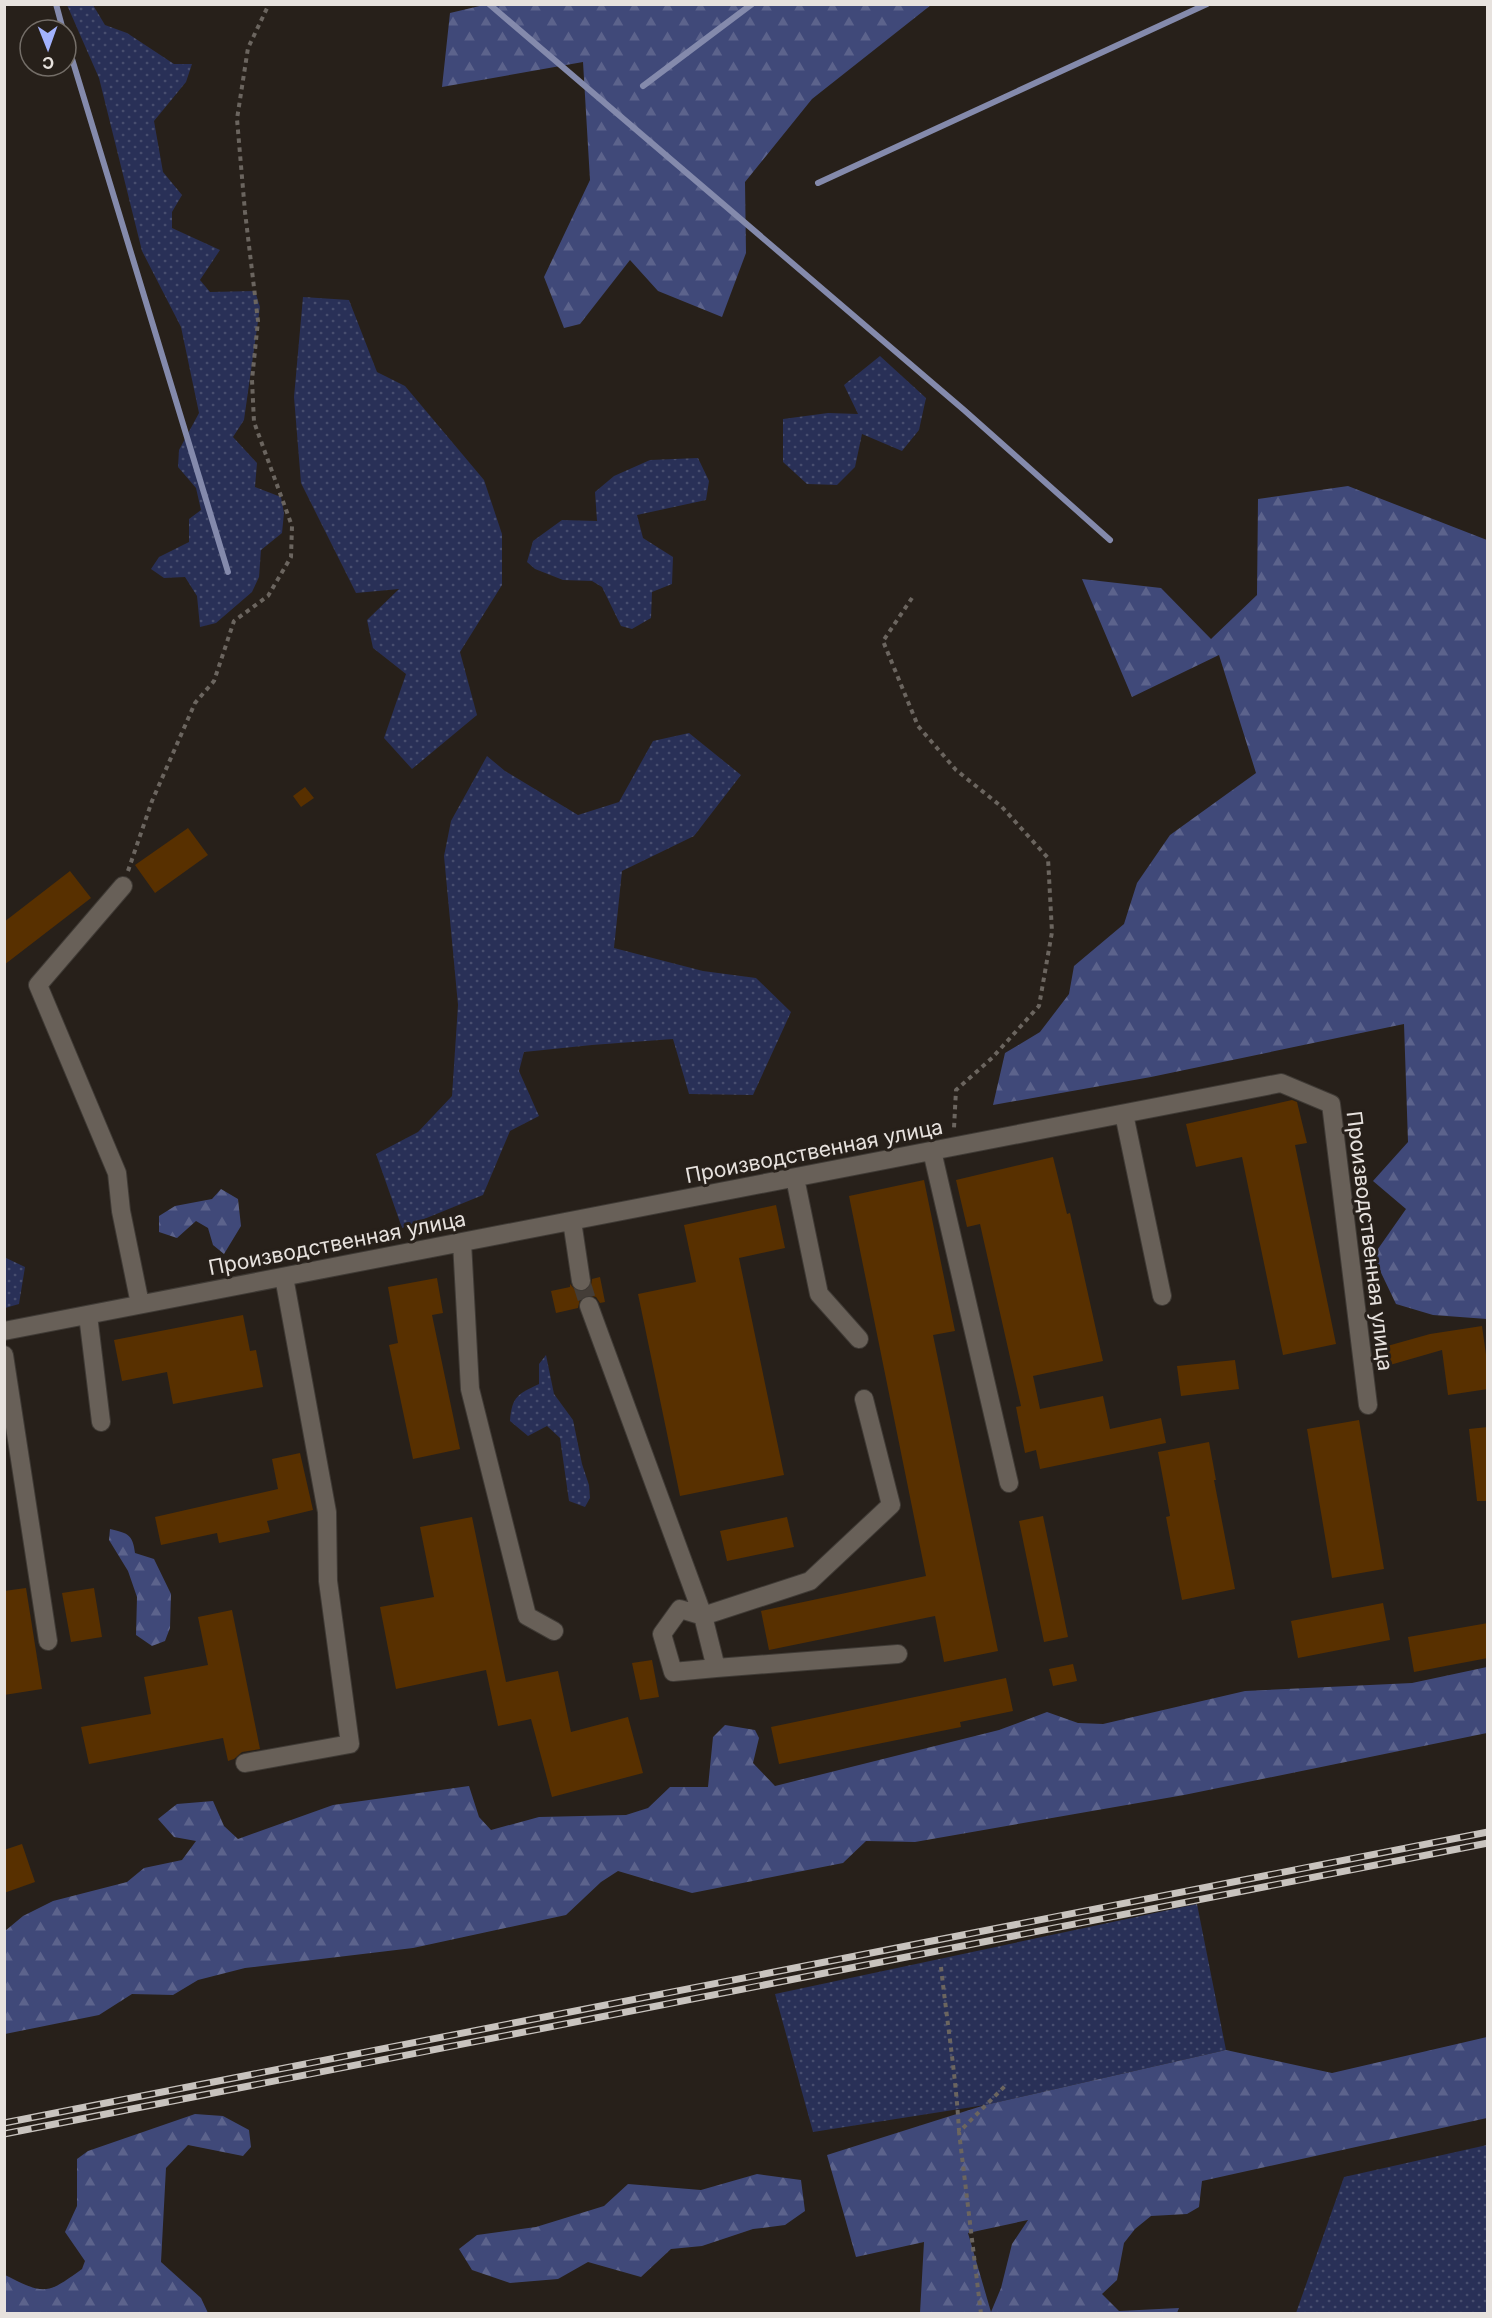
<svg xmlns="http://www.w3.org/2000/svg" width="1492" height="2318" font-family="Inter,sans-serif">
	<style>
		.grass { fill: url(#grass-dots) }
		.forest { fill: url(#forest-firs); fill-rule: evenodd }
		.lines { fill: none; stroke-linecap: round; stroke-linejoin: round }
		.stream { stroke: #848aac; stroke-width: 6 }
		.building { fill: #583000 }
		.minor-tunnel { stroke: #443d37; stroke-width: 18; stroke-dasharray: 18 9; stroke-linecap: butt }
		.minor-casing { stroke: #3f3a35; stroke-width: 20 }
		.path { stroke: #6b655f; stroke-width: 4; stroke-dasharray: 4.5 4.5; stroke-linecap: butt }
		.minor { stroke: #686058; stroke-width: 18 }
		.rail-casing { stroke: #c8c3be; stroke-width: 7 }
		.rail { stroke: #27201a; stroke-width: 4.5; stroke-dasharray: 14; stroke-linecap: butt }
		.labels { text-anchor: middle; dominant-baseline: central; stroke-width: 6; stroke-linejoin: round; paint-order: stroke }
		.street-label { font-size: 21px; fill: #e7e2de; stroke: #27201a }
	</style>
	<defs>
		<pattern id="grass-dots" width="8" height="8" patternUnits="userSpaceOnUse" patternTransform="scale(1.5)"><rect width="8" height="8" fill="#293057"/><path d="M2 2h.1M6 6h.1" fill="none" stroke="#484e6f" stroke-width="1.8" stroke-linecap="round"/></pattern>
		<pattern id="forest-firs" width="22" height="20" patternUnits="userSpaceOnUse" patternTransform="scale(1.5)"><rect width="22" height="20" fill="#404979"/><path d="M5 1l3.5 6h-7zM16 11l3.5 6h-7z" fill="#5c638c"/></pattern>
	</defs>
	<rect width="100%" height="100%" fill="#27201a"/>
	<path class="grass" d="M67 5H93L105 25 127 33 174 64H192L186 82 154 121 163 172 182 195 172 212V228L220 250 200 280 210 292 255 291 260 307 244 420 233 437 257 463 255 487 281 497 284 513 282 533 261 550 259 577 252 592 216 623 200 627 197 596 185 577 164 578 151 569 159 557 189 542V519L201 510 196 488 178 467 179 450 199 413 181 327 142 251 99 78Z
		M303 297 349 300 377 372 405 386 484 480 502 534V585L460 652 477 715 412 769 384 738 406 674 373 648 367 620 399 589 356 593 301 483 294 397Z
		M880 356 926 398 919 430 902 451 862 434 855 467 837 485 807 484 783 462V419L828 413 858 414 844 385Z
		M698 458 709 481 706 500 637 515 643 538 673 557 672 584 652 592 651 618 632 629 621 626 602 587 592 581 563 580 535 569 527 562 533 541 562 520 597 521 595 492 614 476 650 460Z
		M689 733 741 775 694 836 622 871 614 948 703 971 756 978 791 1012 753 1095 689 1094 673 1039 592 1045 524 1052 519 1071 539 1116 510 1131 483 1195 402 1228 376 1154 418 1132 452 1096 458 1005 444 856 451 821 487 756 505 771 578 815 619 802 653 741Z
		M4 1257 25 1267 19 1304 5 1308Z
		M546 1355 554 1394 573 1420 582 1464 589 1485 590 1498 585 1507 569 1501 560 1438 547 1426 528 1436 510 1421C512 1396 518 1394 539 1384V1364Z
		M1197 1904 1226 2050 985 2105 813 2132 775 1994Z
		M1487 2145V2313H1296L1344 2177Z"/>
	<path class="forest" d="M488 4H931V5L812 99 745 182 746 253 722 317 658 291 630 260 580 324 564 328 544 277 590 180 583 62 442 87 450 13Z
		M1348 486 1487 540V1319L1433 1315 1396 1304 1373 1256 1406 1209 1373 1181 1408 1142 1404 1024 1151 1077 993 1105 1005 1053 1040 1032 1069 994 1074 966 1124 924 1137 883 1170 835 1256 773 1219 655 1132 697 1082 579 1161 588 1211 639 1257 595 1258 499Z
		M221 1189 238 1199 241 1226 224 1254 213 1245 208 1228 196 1221 177 1238 159 1232V1216L175 1206 212 1199Z
		M110 1529C128 1533 133 1535 135 1553L154 1559 171 1594 170 1628 165 1641 152 1646 136 1635 137 1597 128 1571 109 1540Z
		M1487 1667V1733L1184 1795 915 1842 866 1841 843 1863 692 1893 618 1871 601 1882 566 1915 413 1948 245 1968 198 1980 173 1995 132 1994 99 2015 5 2034V1931L23 1916 53 1901 127 1882 144 1868 182 1860 196 1841 174 1837 158 1819 177 1804 213 1801 224 1826 238 1839 333 1805 469 1786 479 1817 491 1830 539 1817 626 1815 648 1808 670 1787H708L713 1737 725 1725 755 1730 759 1738 753 1763 775 1786 999 1730 1047 1712 1078 1723 1103 1724 1245 1691 1412 1683Z
		M1487 2037V2118L1202 2181 1199 2207 1187 2214 1151 2216 1135 2229 1124 2243 1117 2280 1102 2294 1119 2311 1179 2308 1177 2313H920L924 2242 856 2257 827 2155 985 2105 1226 2050 1332 2073ZM1028 2220 1012 2244 1001 2288 991 2312 968 2233Z
		M195 2114 223 2116 249 2130 251 2147 243 2156 188 2145 166 2168 161 2262 201 2298 208 2313H5V2275C45 2295 46 2295 82 2269L85 2261 65 2232 77 2206V2159L88 2151Z
		M757 2174 801 2180 805 2211 785 2225 753 2229 702 2246 671 2249 641 2277 588 2262 558 2279 510 2283 472 2270 459 2249 477 2235 536 2227 604 2206 628 2184 701 2190Z"/>
	<g class="lines">
		<path class="stream" d="M56 4 63 30
			M489 4 964 410 1110 540
			M66 39 228 572
			M643 86 752 4
			M818 183 1207 4"/>
	</g>
	<path class="building" d="M305 787 314 798 301 807 293 796Z
		M188 828 208 855 155 893 135 865Z
		M70 871 91 898 4 965V922Z
		M1292 1100 1297 1102 1307 1143 1295 1145 1336 1344 1283 1355 1242 1157 1196 1167 1186 1124Z
		M1053 1157 1067 1214 1070 1213 1103 1361 1033 1376 1040 1409 1103 1396 1110 1429 1161 1418 1166 1443 1040 1469 1036 1450 1025 1453 1016 1407 1021 1406 980 1224 967 1227 956 1180Z
		M924 1180 955 1331 933 1335 998 1651 944 1662 935 1616 769 1650 761 1611 926 1576 849 1196Z
		M776 1205 785 1248 739 1258 784 1475 680 1496 638 1294 696 1282 684 1225Z
		M600 1277 605 1302 600 1303 596 1297 586 1295 580 1299 578 1308 556 1313 551 1291 570 1287V1284L576 1291 583 1292 591 1286 592 1279Z
		M437 1278 443 1313 432 1315 460 1449 413 1459 389 1345 398 1343 388 1287Z
		M243 1315 250 1351 256 1350 263 1387 173 1404 167 1372 122 1381 114 1340Z
		M1482 1326 1488 1369V1389L1448 1395 1442 1350 1376 1369 1373 1350 1430 1334Z
		M1235 1360 1239 1389 1181 1396 1177 1366Z
		M1359 1420 1384 1569 1332 1578 1307 1429Z
		M1488 1427V1501H1477L1469 1429Z
		M1209 1442 1216 1480H1214L1235 1589 1182 1600 1166 1517 1170 1516 1158 1452Z
		M300 1453 313 1510 267 1521 270 1532 219 1543 217 1533 161 1545 155 1517 278 1489 272 1459Z
		M1043 1516 1068 1637 1044 1642 1019 1521Z
		M472 1517 506 1682 558 1671 571 1732 628 1717 643 1773 552 1797 531 1719 498 1726 486 1670 396 1689 380 1607 434 1597 420 1527Z
		M787 1517 794 1547 727 1561 720 1531Z
		M26 1588 42 1689 4 1695V1591Z
		M94 1588 102 1637 71 1642 62 1593Z
		M1383 1603 1390 1640 1298 1658 1291 1621Z
		M232 1610 260 1749 242 1752 234 1759 228 1761 223 1738 89 1764 81 1727 151 1714 144 1677 208 1665 198 1617Z
		M1488 1623V1658L1414 1672 1408 1637Z
		M652 1660 659 1697 640 1700 632 1663Z
		M1073 1664 1077 1681 1053 1686 1049 1669Z
		M1006 1678 1013 1711 960 1722 961 1727 779 1764 771 1727Z
		M22 1844 35 1882 4 1893V1850Z"/>
	<g class="lines">
		<path class="minor-tunnel" d="M581 1281 589 1306"/>
		<g class="minor-casing">
			<path id="minor" d="M123 886 38 985 117 1173 121 1211 140 1304
				M1124 1114 1162 1296
				M932 1151 1009 1483
				M795 1178 819 1294 859 1339
				M572 1221 581 1281
				M462 1242 470 1389 527 1616 554 1631
				M589 1306 703 1616 716 1668 898 1654
				M88 1315 101 1422
				M4 1331 1281 1083 1331 1104 1368 1405
				M4 1355 48 1641
				M716 1668 673 1672 662 1634 680 1609 703 1616 810 1581 891 1505 864 1399
				M245 1763 350 1744 328 1581 327 1512 284 1277"/>
		</g>
		<path class="path" d="M912 598 883 641 918 726 956 770 1002 807 1048 858 1052 932 1039 1006 992 1058 956 1090 954 1128
			M128 871 152 801 195 703 214 681 234 621 268 596 291 557 292 526 254 422 252 380 258 321 245 212 237 119 248 48 269 4
			M941 1967C947 2022 956 2076 959 2131
			M981 2314 959 2132 1006 2085"/>
		<use href="#minor" class="minor"/>
		<g class="rail-casing">
			<path id="rail" d="M4 2123 1488 1832
				M4 2134 1488 1843"/>
		</g>
		<use href="#rail" class="rail"/>
	</g>
	<g class="labels">
		<g class="street-label">
			<text transform="translate(814 1151) rotate(-11)">Производственная улица</text>
			<text transform="translate(1370 1241) rotate(83)">Производственная улица</text>
			<text transform="translate(337 1243) rotate(-11)">Производственная улица</text>
		</g>
	</g>
	<rect width="1492" height="2318" fill="none" stroke="#e7e2de" stroke-width="12"/>
	<g transform="translate(48 48) rotate(179)"><circle r="28" fill="#27201a" stroke="#746e68" stroke-width="1.5"/>
	<path d="M0-4.5L10 22L0 15L-10 22Z" fill="#a2b2fd"/>
	<text y="-9" font-size="16" font-weight="bold" text-anchor="middle" fill="#e7e2de">С</text>
	</g>
</svg>
